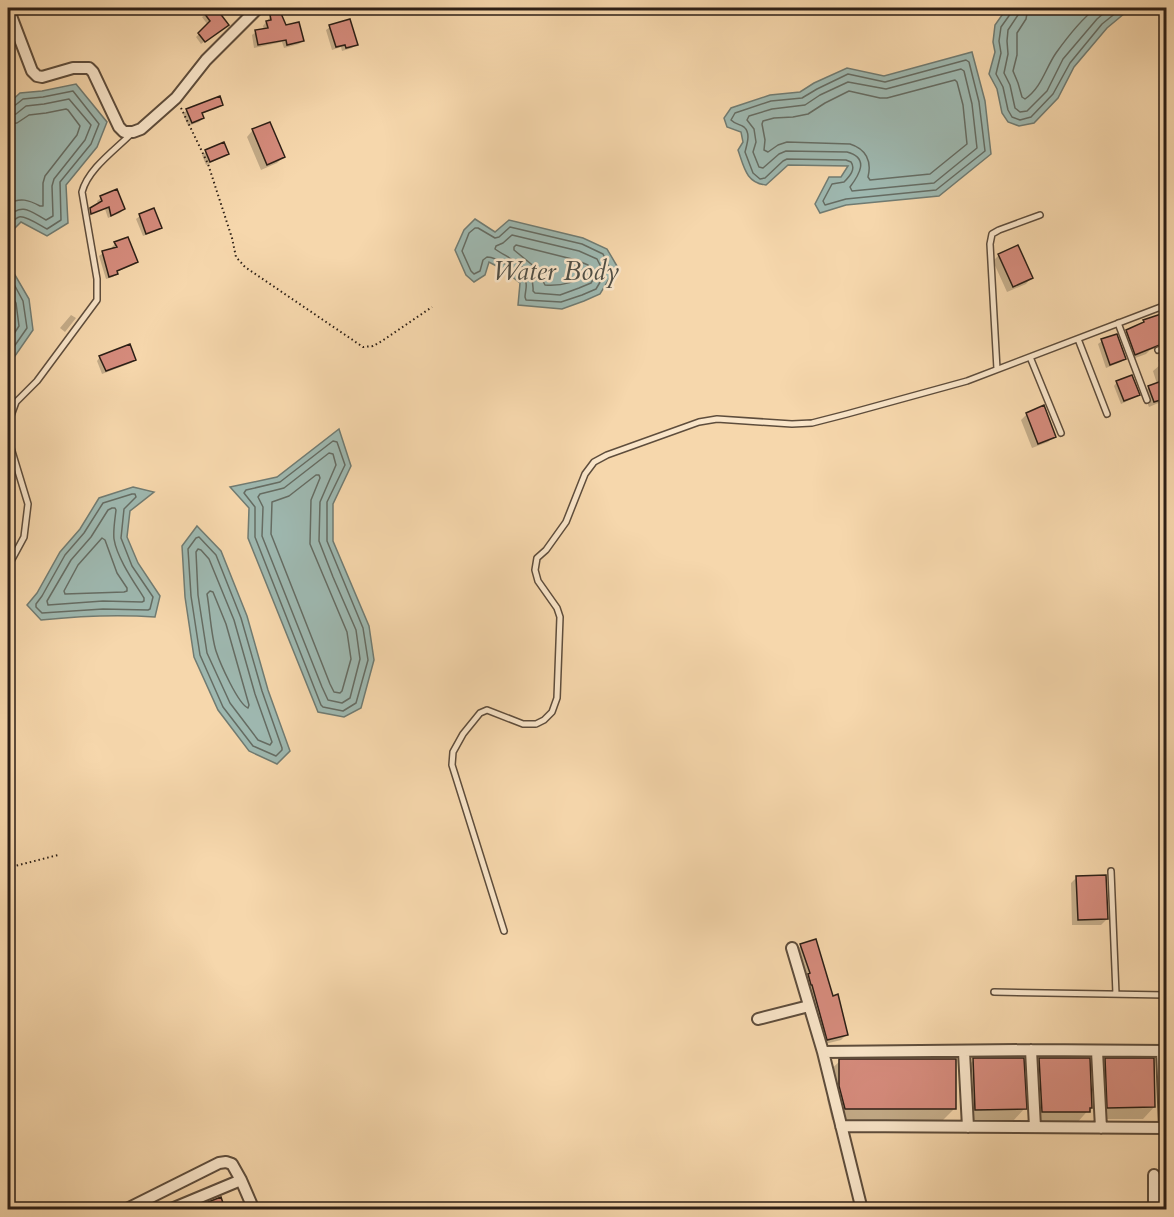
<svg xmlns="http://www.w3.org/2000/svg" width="1174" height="1217" font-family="Cardo,serif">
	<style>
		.water { fill: #9eb8b0; stroke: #707b72; stroke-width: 1.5 }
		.shadow { fill: #0003 }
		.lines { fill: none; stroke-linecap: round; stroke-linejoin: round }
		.shore { stroke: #656c63; stroke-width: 1.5 }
		.building { fill: #d58b7c; stroke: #2c1f16; stroke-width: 1.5 }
		.lane-casing { stroke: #5e4d3c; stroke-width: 8 }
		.street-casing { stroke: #5e4d3c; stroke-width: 14 }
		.path { stroke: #2c1f16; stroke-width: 2; stroke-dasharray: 1.5 3; stroke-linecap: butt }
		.lane { stroke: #f9e5c9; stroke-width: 5 }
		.street { stroke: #f9e5c9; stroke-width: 10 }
		.labels { text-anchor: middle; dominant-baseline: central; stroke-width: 5; stroke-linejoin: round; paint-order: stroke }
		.water-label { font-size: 27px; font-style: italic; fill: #4e4d44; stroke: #f9e5c9 }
	</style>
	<rect width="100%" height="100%" fill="#f6d7ac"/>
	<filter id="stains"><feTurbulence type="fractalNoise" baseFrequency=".00333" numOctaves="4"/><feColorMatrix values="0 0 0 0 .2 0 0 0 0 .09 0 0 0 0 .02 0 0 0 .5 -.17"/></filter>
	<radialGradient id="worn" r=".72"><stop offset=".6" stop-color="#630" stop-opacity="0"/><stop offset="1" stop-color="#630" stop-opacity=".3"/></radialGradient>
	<path class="water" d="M1007 8H1131L1107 28 1074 67 1058 98 1034 123 1019 126 1008 122 1002 113 997 89 989 74 995 52 993 42 995 25Z
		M972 52 985 101 991 154 939 196 846 205 820 213 815 204 829 177H841L848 166 788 165 766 185C746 183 744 167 738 150L743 142 741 132 727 127 724 118 731 108 770 95 800 92 814 83 847 68 884 76Z
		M76 84 107 122 97 147 66 185 68 223 47 236 21 222 8 235V104L20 93 42 91Z
		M475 219 495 232 509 220 583 238 607 249 617 266 600 294 584 301 562 309 518 305 520 283 502 269 489 262 485 275 474 282 466 275 455 250 464 230Z
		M8 263 29 299 33 330 15 356 8 361Z
		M339 429 351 466 333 504V541L369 626 374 660 361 708 344 717 318 712 248 538 249 508 230 487 277 477Z
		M133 487 154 492 130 511 127 537 138 563 160 596 155 617C116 614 79 616 41 620L27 605 37 593 60 552 80 529 99 498Z
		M197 526 221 551 247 616 268 690 290 751 277 764 249 751 218 710 194 657 185 597 182 546Z"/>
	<path class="shadow" d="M214 8 227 25 201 44 196 37 208 25 202 17Z
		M238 8H246L241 12Z
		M270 17 286 27 302 41 299 44 284 48 282 42 254 48 252 35 256 32 264 30 263 26Z
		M330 27 356 44 352 48 342 51 341 47 332 50 326 30Z
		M222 104 218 108 201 114 203 118 199 122 188 126 183 114 187 110Z
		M269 124 283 157 277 163 261 170 247 137 252 131Z
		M206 152 227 154 223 157 206 165 202 155Z
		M101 198 124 209 120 213 108 218 105 209 87 217V214L98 204 97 201Z
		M140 216 160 227 156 231 143 236 136 219Z
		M115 244 136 262 133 265 116 272V274L113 277 106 279 99 256 103 253 113 250 112 247Z
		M999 255 1031 278 1026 284 1007 292 993 261Z
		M71 315 76 318 65 332 60 328Z
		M1166 316V398L1163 401 1149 407 1143 393 1149 387 1157 384 1153 371 1160 365 1158 360 1165 354V349L1158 347 1150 350 1146 354 1130 360 1121 337 1127 331 1140 326 1144 322Z
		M1102 341 1125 358 1121 362 1106 368 1098 344Z
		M100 357 135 360 131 363 102 374 97 361Z
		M1117 382 1138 395 1134 398 1121 404 1114 386Z
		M1027 414 1054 436 1048 442 1032 448 1021 420Z
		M1077 877 1107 919 1101 925H1072L1071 883Z
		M801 946 847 1034 841 1040 821 1045 795 951Z
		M1040 1059 1091 1107 1076 1124H1030L1027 1072Z
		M974 1060 1025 1108 1013 1121 963 1122 961 1072Z
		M1105 1060H1153L1155 1106 1143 1119H1095L1093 1072Z
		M840 1061 955 1108 942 1121 832 1120 827 1099V1073Z"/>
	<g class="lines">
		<path class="shore" d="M1011 8V13L1001 27 999 41 1001 53 996 74 1003 87 1008 110 1012 117 1020 120 1031 117 1053 94 1070 63 1102 24 1122 8
			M1019 8 1018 15 1008 30 1007 41 1008 54 1004 73 1010 85 1015 108 1020 112 1027 111 1047 91 1063 59 1097 19 1110 8
			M1028 8 1026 19 1017 33V55L1013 71 1018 83 1022 97 1025 99C1042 87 1045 69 1056 53 1066 39 1083 18 1096 8
			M966 60 969 62 979 102 985 151 936 190 846 199 825 205 823 201 832 184 844 182C850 176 856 169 851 162L846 160 787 159 783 161 765 178 760 179 753 173 745 152C747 144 751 133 744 127 739 124 735 124 731 120L735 113 771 101 802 98 817 89 848 74 885 82Z
			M961 69 964 71 972 104 977 148 934 183 852 191 850 187C859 175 870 158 847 152L786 151 779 154 763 168 759 167 753 152 756 142 754 129 747 120 749 116 772 109 805 105 820 95 848 82 886 89Z
			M955 80 957 82 963 105 967 144 930 174 870 180 868 177C872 161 866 149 850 144L787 142 778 145 768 152 764 150 765 140 762 124 763 121 774 118 793 117 808 114 825 103 849 91 880 98H887Z
			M8 108 13 107 23 99 43 97 73 91 99 124 91 144 60 182 61 220 47 229C41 226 25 215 19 217 15 218 11 224 8 227
			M8 115 16 114 26 106 44 104 69 99 91 125 85 140 54 179 52 186 53 216 46 220C31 212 22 202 8 217
			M8 124 17 123 29 115 46 113 66 109 68 110 80 126 77 135 45 176 43 183V206H40C29 200 20 197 8 204
			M510 227 582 244 603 254 609 267 596 289 582 295 561 302 526 300 525 297C525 293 527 287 526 283 524 273 496 257 487 257L483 260 480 271 474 274 471 271 462 251 469 233 475 228H478L495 238 499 237Z
			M512 235 579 251 597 259 601 267 591 283 579 288 560 295 535 293 533 291C535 268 511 260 495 249L496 246 503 243Z
			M516 245 576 260 588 265 589 269C581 283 560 286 545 285L536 268 514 250V247Z
			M8 273 23 301 27 328 11 351 8 353
			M8 289 16 303 19 326 8 343
			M333 441 337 442 345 465 327 502V541L363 628 368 660 356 703 343 711 323 707 321 705 255 537V507L244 493 246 490 280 482Z
			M329 453 333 454 336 465 320 502 319 541 333 577 356 630 360 659 350 698 342 703 328 700 322 687 262 536 263 507 258 497 260 494 284 488Z
			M316 475H319L320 478 311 500 310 544 347 632 351 659 342 691 340 693 334 692 330 684 271 534 272 502 289 496Z
			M132 494H135L136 497 124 509 121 538 132 566 153 597 150 609 148 610 103 609 42 613 36 607V604L42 596 65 555 84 533 103 503Z
			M112 508H115L116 510C115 519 113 530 114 539 117 558 134 582 144 598V601L142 602 103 601 48 605 47 601 71 560 91 537 108 510Z
			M199 537 216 555 241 618 262 691 282 748V750L276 756 253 746 223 707 200 655 191 596 188 549 196 538Z
			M102 538 105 540 117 573 127 588V591L124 592 65 594 64 591 78 565Z
			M198 549 201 550 209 559 234 620 255 694 272 742 270 745 258 740 230 703 207 653 198 595 196 552Z
			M210 591 213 592 226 624 249 705 248 708C238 704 220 663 216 651 211 635 210 611 207 594Z"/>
	</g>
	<path class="building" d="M212 8H216L229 25 205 42 198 33 210 21 204 13Z
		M280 11 286 25 299 22 304 41 287 45 286 40 258 45 255 30 268 28 266 21 271 20 270 15Z
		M350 19 358 45 346 48 345 45 336 47 329 25Z
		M220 96 223 105 202 113 204 118 192 123 186 109Z
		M270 122 285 157 267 165 252 129Z
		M224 142 229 154 210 162 205 150Z
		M117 189 125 209 111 216 109 207 91 214 90 208 102 201 100 196Z
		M154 208 162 228 146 234 139 214Z
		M128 237 138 262 117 271 118 274 109 277 102 251 117 247 114 242Z
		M1018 245 1033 278 1013 287 998 254Z
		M1167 312V342L1135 355 1126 330 1144 322 1143 320Z
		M1117 334 1126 359 1110 365 1101 339Z
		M130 344 136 360 106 371 99 356Z
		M1132 375 1140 395 1124 401 1116 381Z
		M1167 379V398L1154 402 1148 386Z
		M1044 405 1056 437 1038 444 1026 413Z
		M1106 875 1108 919 1078 920 1076 876Z
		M816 939 833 996 838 994 848 1035 827 1040 812 985H811L808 974 810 973 800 944Z
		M973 1058H1024L1027 1109 975 1110Z
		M1039 1058H1090L1092 1108H1090V1112H1042Z
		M1105 1058H1154L1155 1107 1107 1108Z
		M839 1059H956V1109H845L839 1086Z
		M221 1197 225 1209H190Z"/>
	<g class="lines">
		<g class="lane-casing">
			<path id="lane" d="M1118 323 1147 400
				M1078 339 1107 414
				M1158 350 1166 347
				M1030 357 1061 433
				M997 369 990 244 992 234 999 230 1040 215
				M8 563 11 561 24 537 28 504 11 448 9 421 16 402 37 381 97 300V279L82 192C88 169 115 150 131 134
				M1111 871 1116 994
				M504 931 452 765 453 752 463 734 480 713 487 710 523 724H536L544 720 552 712 557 698 560 617 557 608 538 581 535 570 537 558 546 550 566 522 585 474 594 462 607 455 699 422 717 419 792 424 812 423 847 414 967 381 1166 305
				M994 992 1166 995"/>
		</g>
		<g class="street-casing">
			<path id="street" d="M8 8 32 71 37 76 42 77 73 68H89L93 72 119 127 124 132H133L141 129 176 98 206 60 258 8
				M792 948 823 1052 862 1210
				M758 1019 809 1006
				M1031 1050 1035 1127
				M1097 1051 1101 1128
				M1162 1051 1165 1128
				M823 1052 1031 1050 1166 1051
				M964 1052 968 1127
				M841 1126 1166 1128
				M125 1210 219 1163 226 1162 232 1164 241 1180 254 1210
				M169 1210 241 1180
				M1154 1210V1175"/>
		</g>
		<path class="path" d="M181 108 208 164 232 238 236 257 245 267 363 347 373 346 382 341 432 307
			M8 864 15 866 58 855"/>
		<use href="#lane" class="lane"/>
		<use href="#street" class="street"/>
	</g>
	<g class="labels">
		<g class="water-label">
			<text x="556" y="271">Water Body</text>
		</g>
	</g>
	<rect width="1174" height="1217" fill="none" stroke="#f6d7ac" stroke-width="30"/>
	<rect x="9" y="9" width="1156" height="1199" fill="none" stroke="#2c1f16" stroke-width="3"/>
	<rect x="15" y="15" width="1144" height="1187" fill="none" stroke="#2c1f16" stroke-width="1.5"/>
	<rect width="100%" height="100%" filter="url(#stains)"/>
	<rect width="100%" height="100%" fill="url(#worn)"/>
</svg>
